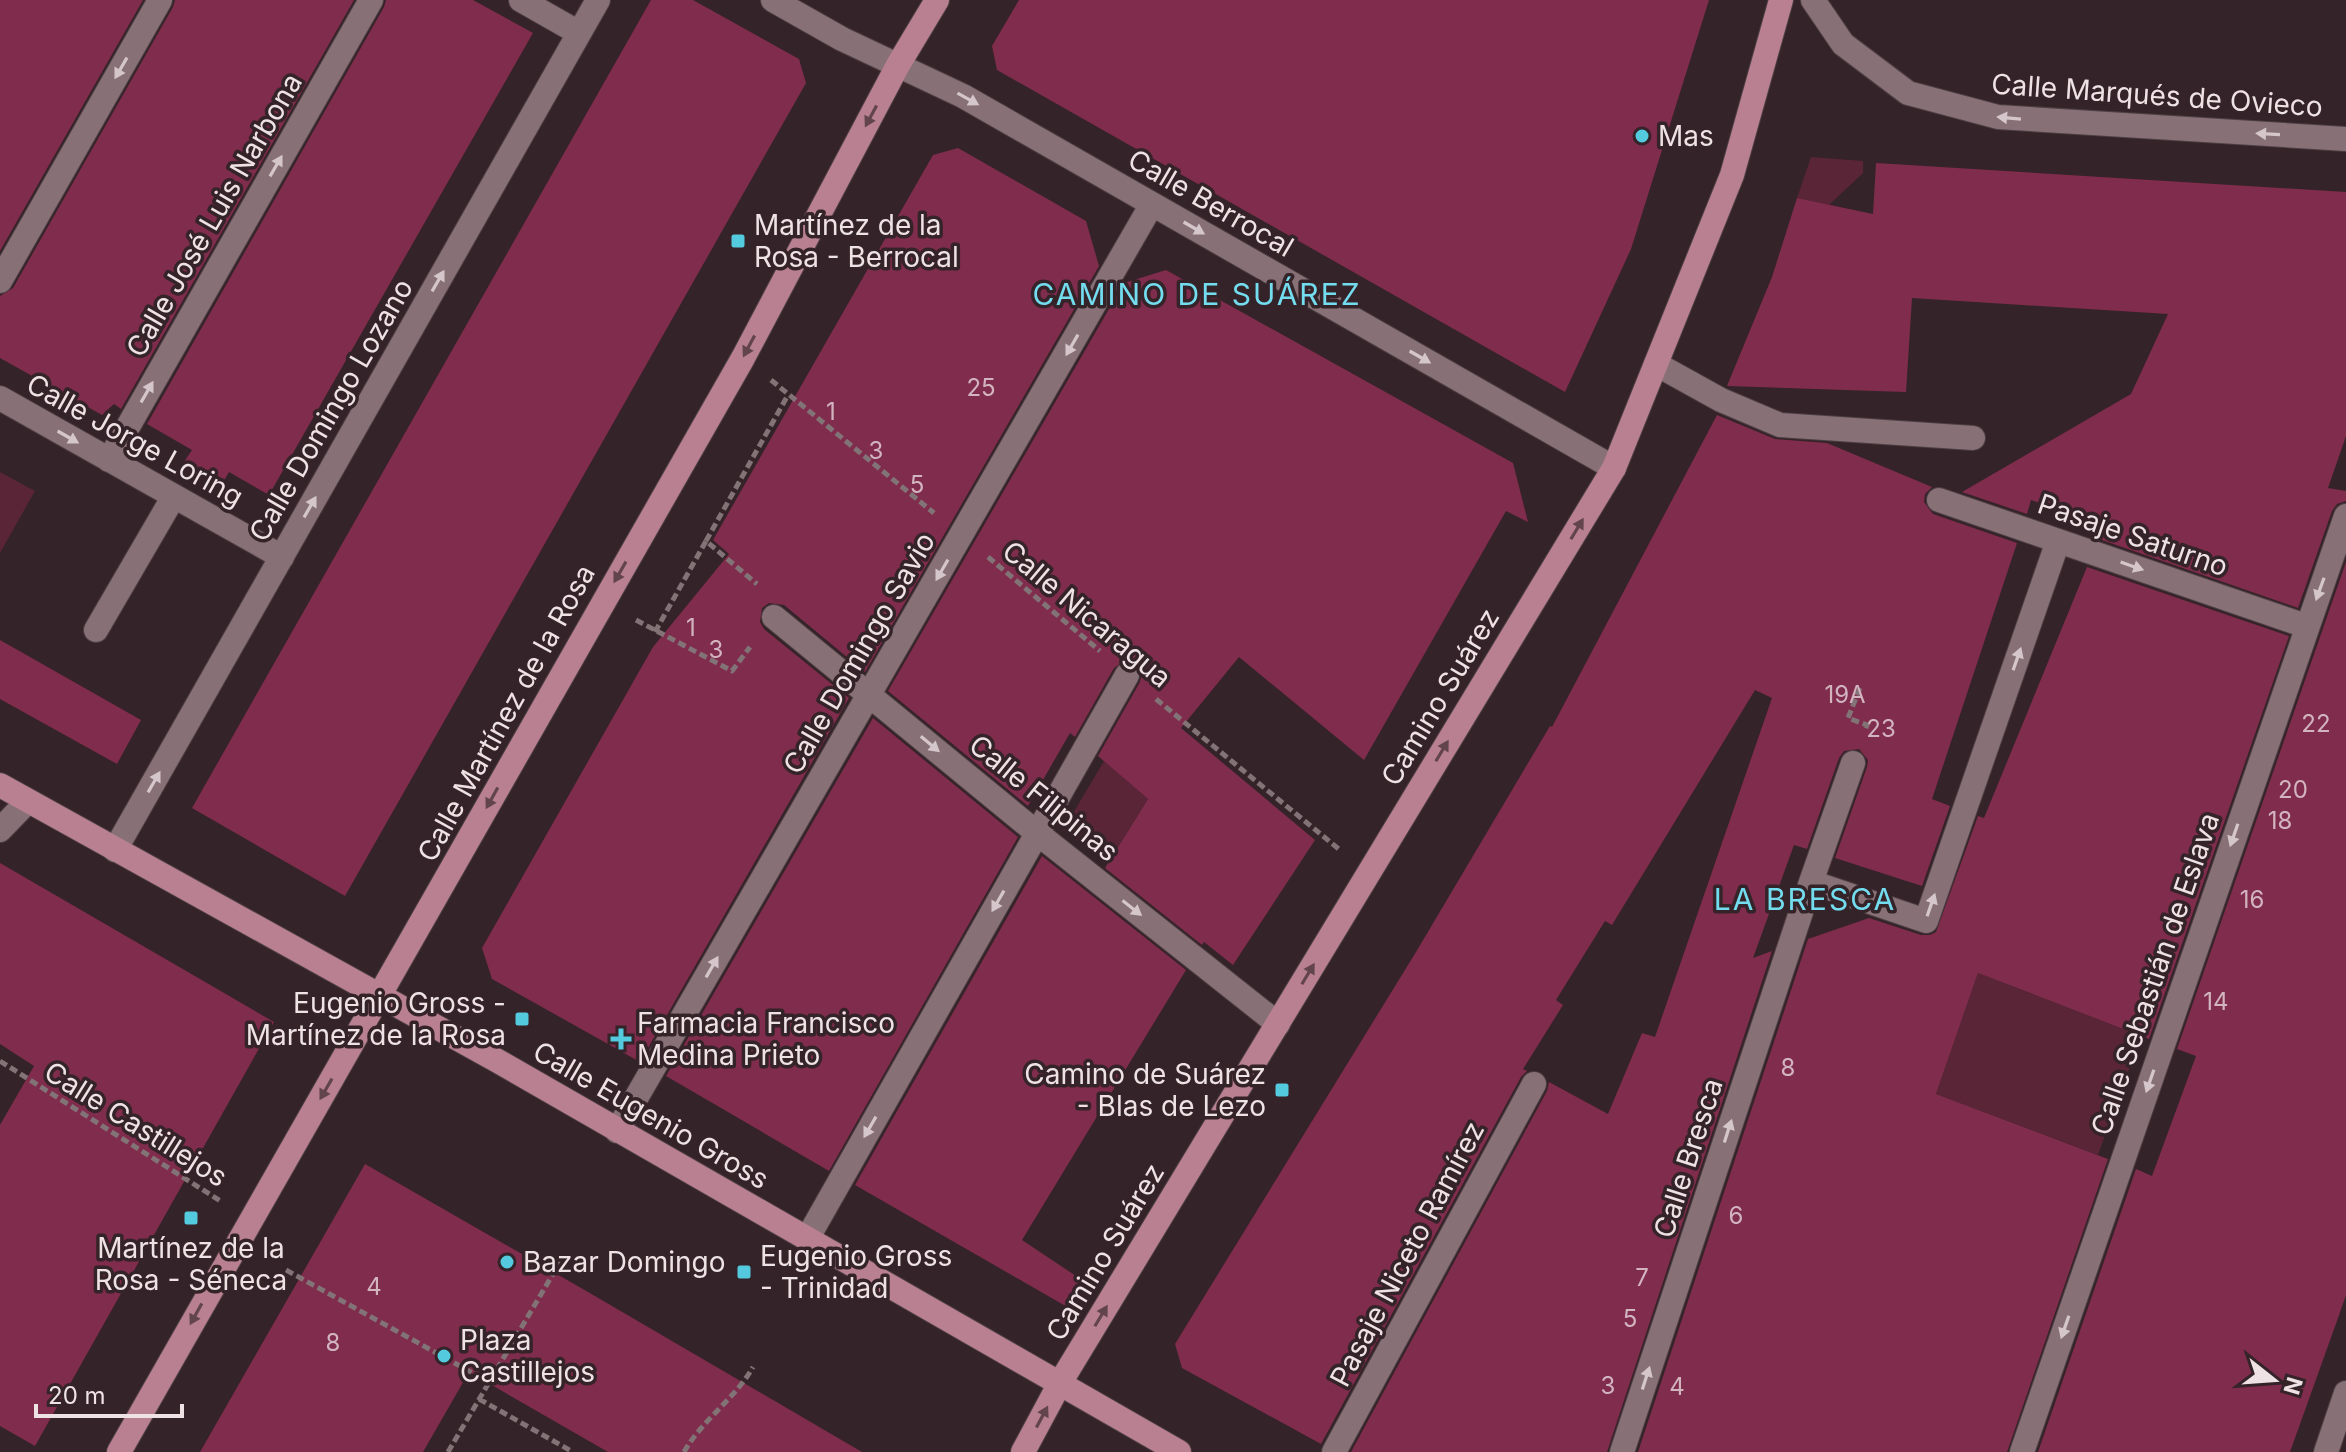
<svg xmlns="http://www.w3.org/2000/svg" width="2346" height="1452" font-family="Inter,sans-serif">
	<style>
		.green { fill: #592537 }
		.building { fill: #802c4c }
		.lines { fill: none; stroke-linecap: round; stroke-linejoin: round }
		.minor-casing { stroke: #4e3f44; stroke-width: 26 }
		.major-casing { stroke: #4e3f44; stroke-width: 26 }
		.path { stroke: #827377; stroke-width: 5; stroke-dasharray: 8 4; stroke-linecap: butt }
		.minor { stroke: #877177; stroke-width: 24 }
		.major { stroke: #b88091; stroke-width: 24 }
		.oneway { fill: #d4c6ca }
		.oneway2 { fill: #62444d }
		.poi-dot { fill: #54cade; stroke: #342328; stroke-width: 3 }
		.labels { text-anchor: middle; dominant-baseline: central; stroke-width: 7; stroke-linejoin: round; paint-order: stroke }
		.number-label { font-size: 24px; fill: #d2b4bf }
		.street-label { font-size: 28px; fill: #eee2e5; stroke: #342328 }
		.poi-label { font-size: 28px; fill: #eee2e5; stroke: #342328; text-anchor: start }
		.neighbourhood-label { font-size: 30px; letter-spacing: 2px; fill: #73dcee; stroke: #342328 }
	</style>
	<rect width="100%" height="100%" fill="#342328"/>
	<path class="green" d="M1811 157 1863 161V173L1829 205 1797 198Z
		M0 472 35 491 0 553Z
		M1104 761 1148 799 1116 850 1143 867 1133 883 1063 830Z
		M1978 973 2141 1036 2098 1155 1936 1094Z"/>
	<path class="building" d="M0 0H143L0 251Z
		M175 0H354L121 409 114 404 102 415 0 358V296L13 288 173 7Z
		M386 0H473L533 33 269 495 229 472 222 484 184 462 192 450 147 424 384 7Z
		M651 0H693L799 59 806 83 345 896 192 808Z
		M1019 0H1709L1631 249 1565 392 997 70 992 46Z
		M958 148 1086 221 1099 266 865 672 784 605 769 603 762 608 760 622 764 629 849 698 640 1062 492 979 482 948 653 647 729 554 713 540 933 155Z
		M1876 163 2346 192V436L2328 488 2346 491V501L2337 504 2332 511 2298 608 2099 539 2104 527 2031 500 2027 514 1962 492 2131 394 2168 314 1912 298 1906 392 1727 386 1772 277 1797 198 1873 214Z
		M1166 270 1513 463 1528 522 1506 511 1364 760 1239 657 1181 728 1315 840 1233 965 1204 942 1202 945 1105 868 1148 799 1098 756 1140 682 1142 674 1135 662 1126 660 1114 668 1075 737 1070 733 1028 806 888 691 1124 283Z
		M1717 415 1775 439 1827 443 1932 487 1925 494 1924 502 1933 514 2017 543 1932 799 1950 806 1922 886 1835 858 1867 767 1868 760 1859 749 1844 751 1839 758 1807 849 1794 845 1753 958 1772 951 1607 1452H1351L1547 1091 1549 1082 1608 1114 1642 1033 1655 1037 1772 698 1755 690 1612 925 1605 921 1556 1000 1563 1005 1523 1069 1527 1071 1521 1077 1321 1444 1182 1368 1175 1344 1416 952 1550 726 1552 727Z
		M2346 562V1295L2338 1318 2290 1452H2038L2136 1169 2152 1176 2196 1056 2177 1049Z
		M2087 567 2289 636 2149 1039 1978 973 1936 1094 2108 1159 2007 1452H1638L1808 939 1869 918 1921 935H1930L1936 932 1978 816 1984 818Z
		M0 640 141 720 117 764 0 699Z
		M873 718 1018 837 829 1171 666 1076Z
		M1042 856 1186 970 1022 1240 1085 1282 1069 1308 855 1185Z
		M0 863 274 1022 35 1446 0 1426V1125L34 1066 0 1044Z
		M365 1164 588 1292 862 1452H608L469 1372 423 1452H200Z"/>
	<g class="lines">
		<g class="minor-casing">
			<path id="minor" d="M521 0 579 33
				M773 0 842 39 963 96 1614 468
				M1813 0 1843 44 1908 93 1998 117 2346 139
				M0 281 160 0
				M1656 364 1721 400 1780 425 1973 438
				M0 398 282 557
				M109 460 371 0
				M1939 500 2306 626
				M774 617 1037 833 1278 1024
				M96 630 174 496
				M0 830 28 801
				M115 850 598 0
				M1811 882 1853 763
				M617 1131 1152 204
				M807 1239 1127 675
				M1334 1452 1534 1084
				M1622 1452 1811 882 1926 921 2058 541
				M2022 1452 2346 516
				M2326 1452 2346 1393"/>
		</g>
		<g class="major-casing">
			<path id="major" d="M0 785 496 1060 1179 1452
				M119 1452 743 358 898 65 937 0
				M1023 1452 1060 1383 1614 468 1732 175 1781 0"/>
		</g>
		<path class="path" d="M771 380 934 513
			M706 541 788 395
			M988 557 1100 651
			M636 620 732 671 750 647
			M655 632 706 541 757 584
			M1860 688 1848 718 1867 725 1865 731
			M1156 699 1340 850
			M0 1061 222 1202
			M286 1270 489 1382
			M479 1399 573 1452
			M448 1452 563 1257
			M684 1452C702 1420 735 1399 753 1367"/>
		<use href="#minor" class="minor"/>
		<use href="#major" class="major"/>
	</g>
	<defs><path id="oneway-solid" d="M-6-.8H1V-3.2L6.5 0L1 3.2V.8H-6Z" transform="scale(2)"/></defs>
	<g class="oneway">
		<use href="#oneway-solid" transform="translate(121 68) rotate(120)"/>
		<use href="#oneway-solid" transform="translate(968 99) rotate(29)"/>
		<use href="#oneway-solid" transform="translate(2009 118) rotate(-175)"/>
		<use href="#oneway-solid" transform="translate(2268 134) rotate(-177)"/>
		<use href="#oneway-solid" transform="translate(276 166) rotate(-60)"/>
		<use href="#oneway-solid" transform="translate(1194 228) rotate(30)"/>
		<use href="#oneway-solid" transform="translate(438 281) rotate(-60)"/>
		<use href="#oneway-solid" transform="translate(1072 345) rotate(120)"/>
		<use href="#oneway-solid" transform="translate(1420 357) rotate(30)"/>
		<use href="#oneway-solid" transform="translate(147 392) rotate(-60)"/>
		<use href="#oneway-solid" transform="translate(68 437) rotate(30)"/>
		<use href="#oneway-solid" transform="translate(310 507) rotate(-60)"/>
		<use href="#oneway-solid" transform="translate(2132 566) rotate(19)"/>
		<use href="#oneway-solid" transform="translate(942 570) rotate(120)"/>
		<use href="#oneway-solid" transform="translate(2320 589) rotate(110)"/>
		<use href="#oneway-solid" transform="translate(2017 659) rotate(-71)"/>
		<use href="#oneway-solid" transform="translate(930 744) rotate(40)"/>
		<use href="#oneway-solid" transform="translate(154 782) rotate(-60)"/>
		<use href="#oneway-solid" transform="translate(2234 835) rotate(109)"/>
		<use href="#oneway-solid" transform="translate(998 901) rotate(120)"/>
		<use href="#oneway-solid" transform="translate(1931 905) rotate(-71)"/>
		<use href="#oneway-solid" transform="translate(1132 908) rotate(38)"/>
		<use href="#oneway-solid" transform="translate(712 967) rotate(-60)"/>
		<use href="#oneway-solid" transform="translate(2150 1081) rotate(109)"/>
		<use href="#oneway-solid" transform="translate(870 1127) rotate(120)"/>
		<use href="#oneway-solid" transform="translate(1728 1131) rotate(-72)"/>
		<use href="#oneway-solid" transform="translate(2065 1327) rotate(109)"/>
		<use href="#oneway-solid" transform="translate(1646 1378) rotate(-72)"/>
	</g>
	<g class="oneway2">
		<use href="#oneway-solid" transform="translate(871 116) rotate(118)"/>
		<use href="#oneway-solid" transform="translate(749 346) rotate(118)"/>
		<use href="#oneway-solid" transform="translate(1577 529) rotate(-59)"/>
		<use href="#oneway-solid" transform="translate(620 572) rotate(120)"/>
		<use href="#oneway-solid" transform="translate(1442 751) rotate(-59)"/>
		<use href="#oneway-solid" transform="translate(492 798) rotate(119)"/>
		<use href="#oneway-solid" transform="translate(1308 974) rotate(-59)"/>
		<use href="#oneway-solid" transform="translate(326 1089) rotate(120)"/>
		<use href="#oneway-solid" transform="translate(196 1314) rotate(119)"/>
		<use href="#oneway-solid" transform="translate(1101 1316) rotate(-59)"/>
		<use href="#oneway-solid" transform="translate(1042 1417) rotate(-62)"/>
	</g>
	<g class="poi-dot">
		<circle cx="1642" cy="136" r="8"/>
		<rect x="730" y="233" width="16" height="16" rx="4"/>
		<rect x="514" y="1011" width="16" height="16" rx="4"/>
		<path d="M617 1027h8v8h8v8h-8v8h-8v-8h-8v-8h8z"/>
		<rect x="1274" y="1082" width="16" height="16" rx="4"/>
		<rect x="183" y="1210" width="16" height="16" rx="4"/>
		<circle cx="507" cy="1262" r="8"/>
		<rect x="736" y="1264" width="16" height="16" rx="4"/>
		<circle cx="444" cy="1356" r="8"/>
	</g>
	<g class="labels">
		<g class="number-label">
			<text x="981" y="387">25</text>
			<text x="831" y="411">1</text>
			<text x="876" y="450">3</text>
			<text x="917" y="484">5</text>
			<text x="691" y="627">1</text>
			<text x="716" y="649">3</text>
			<text x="1845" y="694">19A</text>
			<text x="2316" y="723">22</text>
			<text x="1881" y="728">23</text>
			<text x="2293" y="789">20</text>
			<text x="2280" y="820">18</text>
			<text x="2252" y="899">16</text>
			<text x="2216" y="1001">14</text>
			<text x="1788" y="1067">8</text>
			<text x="1736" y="1215">6</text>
			<text x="1642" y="1277">7</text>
			<text x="374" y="1286">4</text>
			<text x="1630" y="1318">5</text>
			<text x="333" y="1342">8</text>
			<text x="1608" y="1385">3</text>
			<text x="1677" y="1386">4</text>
		</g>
		<g class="street-label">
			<text transform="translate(2157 95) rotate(4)">Calle Marqués de Ovieco</text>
			<text transform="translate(1211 203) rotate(30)">Calle Berrocal</text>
			<text transform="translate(214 215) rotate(-60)">Calle José Luis Narbona</text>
			<text transform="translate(331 410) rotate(-60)">Calle Domingo Lozano</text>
			<text transform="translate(135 440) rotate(29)">Calle Jorge Loring</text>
			<text transform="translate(2133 535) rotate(19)">Pasaje Saturno</text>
			<text transform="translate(1087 614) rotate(40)">Calle Nicaragua</text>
			<text transform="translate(859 653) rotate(-60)">Calle Domingo Savio</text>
			<text transform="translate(1440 697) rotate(-59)">Camino Suárez</text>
			<text transform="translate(506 713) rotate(-61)">Calle Martínez de la Rosa</text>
			<text transform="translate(1044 798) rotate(39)">Calle Filipinas</text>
			<text transform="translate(2155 974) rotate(-71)">Calle Sebastián de Eslava</text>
			<text transform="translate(651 1115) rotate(30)">Calle Eugenio Gross</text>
			<text transform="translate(136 1124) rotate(32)">Calle Castillejos</text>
			<text transform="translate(1688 1158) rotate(-72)">Calle Bresca</text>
			<text transform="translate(1105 1252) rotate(-59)">Camino Suárez</text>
			<text transform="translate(1407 1254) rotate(-62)">Pasaje Niceto Ramírez</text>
		</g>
		<g class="poi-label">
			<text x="1658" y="136">Mas</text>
			<text x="754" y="225">Martínez de la<tspan x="754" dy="32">Rosa - Berrocal</tspan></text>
			<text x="506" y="1003" text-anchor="end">Eugenio Gross -<tspan x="506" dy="32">Martínez de la Rosa</tspan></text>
			<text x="637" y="1023">Farmacia Francisco<tspan x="637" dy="32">Medina Prieto</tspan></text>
			<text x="1266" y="1074" text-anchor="end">Camino de Suárez<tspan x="1266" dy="32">- Blas de Lezo</tspan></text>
			<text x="191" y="1248" text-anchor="middle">Martínez de la<tspan x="191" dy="32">Rosa - Séneca</tspan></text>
			<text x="760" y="1256">Eugenio Gross<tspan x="760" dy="32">- Trinidad</tspan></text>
			<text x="523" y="1262">Bazar Domingo</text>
			<text x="460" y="1340">Plaza<tspan x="460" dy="32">Castillejos</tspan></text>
		</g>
		<g class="neighbourhood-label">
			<text x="1197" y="294">CAMINO DE SUÁREZ</text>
			<text x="1805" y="899">LA BRESCA</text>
		</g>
	</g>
	<g transform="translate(2274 1380) rotate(107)" stroke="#342328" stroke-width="6" paint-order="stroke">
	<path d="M0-6L14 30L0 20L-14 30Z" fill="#eee2e5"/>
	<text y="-12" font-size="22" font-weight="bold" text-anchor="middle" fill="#eee2e5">N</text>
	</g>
	<path d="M36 1404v12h146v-12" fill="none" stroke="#eee2e5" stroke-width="4"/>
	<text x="48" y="1404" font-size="24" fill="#eee2e5" stroke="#342328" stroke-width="6" paint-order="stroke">20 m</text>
</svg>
